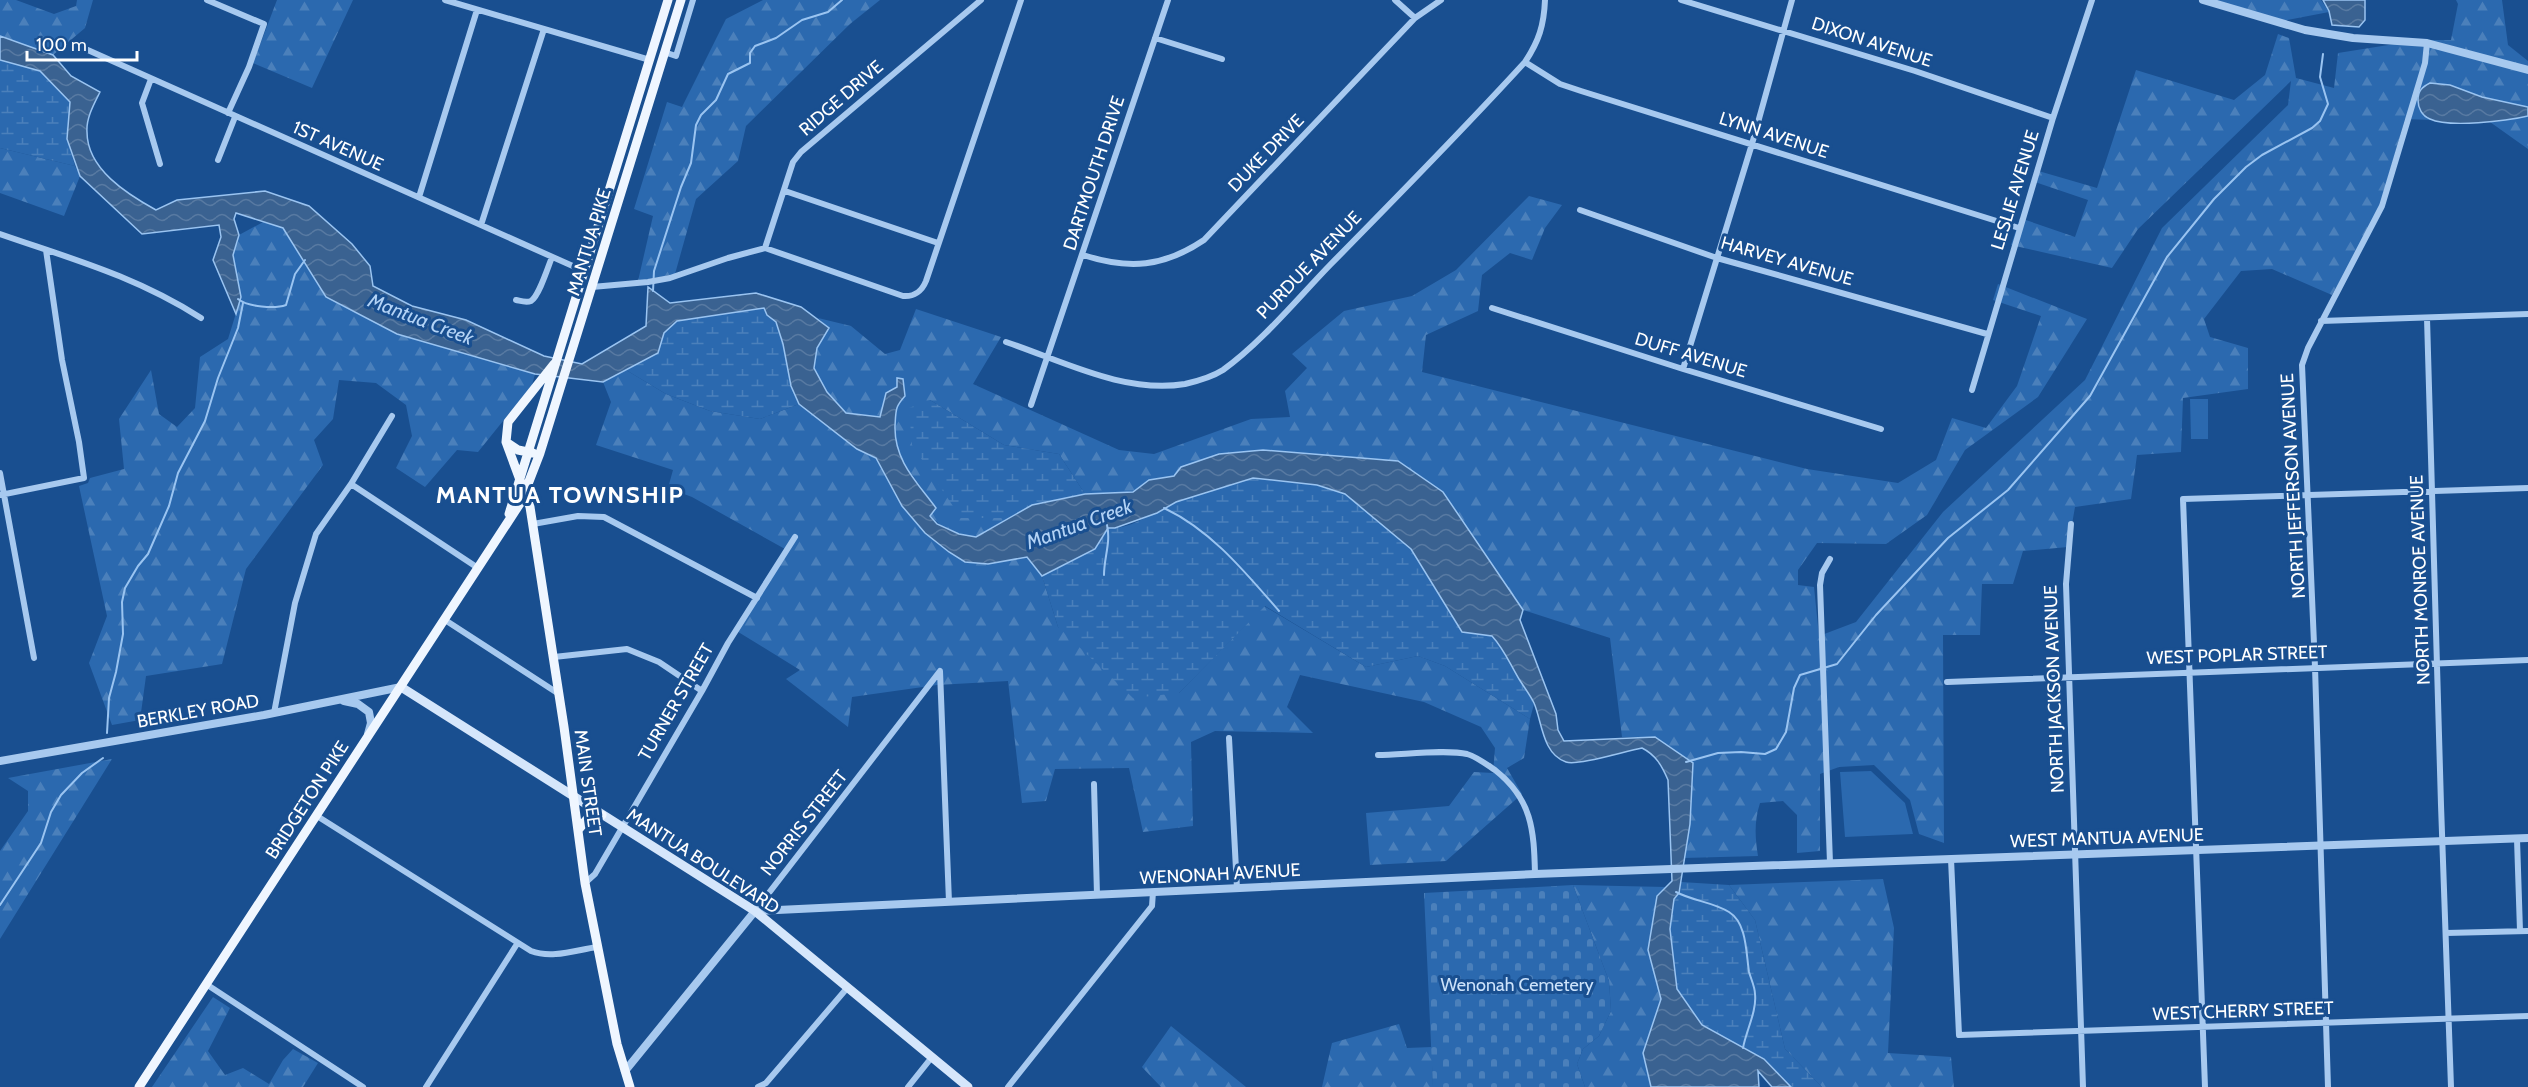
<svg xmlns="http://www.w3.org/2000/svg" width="2528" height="1087" font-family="Cabin,sans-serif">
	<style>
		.forest { fill: url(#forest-firs) }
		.wetland { fill: url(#wetland-marsh) }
		.cemetery { fill: url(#cemetery-stones) }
		.garden { fill: #2b69af }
		.water { fill: url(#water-waves); stroke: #9ac4f1; stroke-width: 1.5 }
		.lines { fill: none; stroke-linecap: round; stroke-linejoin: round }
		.stream { stroke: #9ac4f1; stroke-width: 2 }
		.minor { stroke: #a7c9ef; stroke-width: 6 }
		.tertiary { stroke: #a7c9ef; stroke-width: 8 }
		.secondary { stroke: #d5e6fb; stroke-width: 9 }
		.primary { stroke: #eff6ff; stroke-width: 9 }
		.labels { text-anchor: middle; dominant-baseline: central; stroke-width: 6; stroke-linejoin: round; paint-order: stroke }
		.street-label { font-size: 18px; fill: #fff; stroke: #194f90 }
		.park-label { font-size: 18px; fill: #cde3fb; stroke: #194f90 }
		.water-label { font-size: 20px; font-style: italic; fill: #b3d3f6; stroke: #194f90 }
		.district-label { font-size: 24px; font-weight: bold; letter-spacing: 1.5px; fill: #fff; stroke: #194f90 }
	</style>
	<defs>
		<pattern id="forest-firs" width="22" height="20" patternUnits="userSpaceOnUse" patternTransform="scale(1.5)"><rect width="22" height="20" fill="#2b69af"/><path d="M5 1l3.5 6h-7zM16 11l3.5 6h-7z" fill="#4b80bb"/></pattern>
		<pattern id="wetland-marsh" width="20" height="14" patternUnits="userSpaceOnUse" patternTransform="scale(1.5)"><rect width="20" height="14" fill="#2b69af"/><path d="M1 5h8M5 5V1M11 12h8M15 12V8" fill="none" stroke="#4b80bb"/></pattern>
		<pattern id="cemetery-stones" width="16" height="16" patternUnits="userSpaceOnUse" patternTransform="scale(1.5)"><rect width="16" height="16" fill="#2b69af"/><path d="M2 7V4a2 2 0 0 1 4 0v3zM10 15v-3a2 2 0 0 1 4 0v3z" fill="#4b80bb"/></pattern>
		<pattern id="water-waves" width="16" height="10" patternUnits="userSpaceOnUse" patternTransform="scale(1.5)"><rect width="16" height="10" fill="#3a6291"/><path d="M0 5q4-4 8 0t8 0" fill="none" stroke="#587aa2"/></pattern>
	</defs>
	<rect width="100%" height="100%" fill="#194f90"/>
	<path class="forest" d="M0 0H16L54 14 76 6 77 0H93L85 28 53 55 0 36Z
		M277 0H353L312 88 253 63Z
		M763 0H880L850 24 746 126 738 161 696 199 675 274 638 281 653 216 634 209 667 102 682 107 726 19Z
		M2210 0H2321L2329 12 2282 21Z
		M2456 0H2502L2508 45 2528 61V149L2490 122 2405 119 2377 215 2332 295 2272 269 2241 271 2204 319 2210 337 2248 348V389L2183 398 2181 452 2137 455 2131 499 2075 507 2068 547 2023 551 2013 584H1982L1980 635H1943L1944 843 1919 834 1910 800 1874 765 1839 767 1820 774V851L1797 853V815L1783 801 1760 803C1754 822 1755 837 1758 856L1683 858 1690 824 1655 737H1622L1610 638 1523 610 1443 492 1174 476 1149 480 1133 492 1085 494 1059 454 1004 445 930 400 961 518H1012C1001 523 989 533 977 536 962 541 939 526 930 515L936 508 901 459 894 443 897 388 886 394 880 417 846 413 827 393 814 368 817 348 829 328 818 318 851 326 885 354 900 350 916 309 1001 337 973 384 1119 450 1154 454 1251 419 1290 417 1285 391 1307 368 1292 354 1344 311 1412 296 1456 270 1529 196 1562 205 1545 228 1532 260 1510 253 1482 275 1478 311 1426 335 1422 372 1807 469 1898 483 1936 460 1952 418 1986 428 2017 386 2041 316 1993 300 1998 284 2087 319 2038 397 1965 450 1927 515 1886 544 1817 543 1798 570V585L1814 587 1819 636 1856 622 1943 512 2085 380 2162 228 2288 105 2291 81 2138 229 2112 268 2011 245 2020 218 2075 237 2088 200 2032 181 2035 170 2097 188 2136 70 2234 100 2265 75 2278 34 2289 38 2296 78 2334 88 2338 53 2420 40H2451L2458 4Z
		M0 148 75 166 80 176 64 216 0 193Z
		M265 221 283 228 326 297 397 334 535 374 532 385 478 452 457 450 425 487 396 468 412 436 406 405 376 383 339 380 333 419 314 440 323 465 246 569 222 664 146 676 140 720 112 725 89 663 107 616 79 486 88 483 90 478 124 469 119 419 151 370 159 414 177 427 195 408 200 357 228 339 241 297 233 255 239 235Z
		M626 370 666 394 710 411 760 419 799 404 857 449 876 458 902 506 925 533 965 562 988 564 1027 557 1042 576 1058 627 1179 693 1264 606 1366 667 1418 656 1445 666 1530 719 1524 758 1507 768 1522 794 1446 861 1370 865 1366 813 1449 806 1474 772 1493 773 1495 748 1481 727 1424 702 1300 675 1287 707 1313 733 1215 731 1191 742 1193 826 1143 832 1129 768 1055 769 1046 801 1022 803 1008 681 937 685 852 697 848 727 786 679 800 670 735 630 785 549 692 497 668 488 673 470 596 445 611 402 603 382Z
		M112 759 0 939V851L28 811V791L8 778Z
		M1883 879 1894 928 1888 1053 1951 1057 1954 1087H1822L1785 1049 1755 920 1729 885Z
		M1573 885 1666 887 1657 896 1648 950 1661 999 1643 1053 1651 1087H1585L1577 1064 1583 1049 1599 1036 1611 1011 1609 981Z
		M213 997 230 1008 208 1051 225 1075 243 1068 269 1084 283 1060 293 1049 318 1063 303 1087H152Z
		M1399 1024 1407 1048 1432 1047 1433 1087H1322L1332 1043Z
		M1171 1026 1246 1087H1161L1142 1067Z"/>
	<path class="wetland" d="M0 60 40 71 70 102 67 139 75 166 0 148Z
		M764 308 767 315 776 321 783 344 791 386 799 404 760 419 710 411 666 394 626 370 658 353 664 333 677 321Z
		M930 400 1004 445 1059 454 1085 494 1032 505 1012 518H961L912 445 909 408Z
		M1253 478 1317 485 1345 494 1411 549 1462 632 1492 636 1502 648 1534 704 1530 719 1445 666 1418 656 1366 667 1265 606 1179 693 1133 698 1058 627 1042 576 1095 549 1108 528C1132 530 1156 510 1177 501 1201 491 1228 486 1253 478Z
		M1681 882 1729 885 1755 920 1785 1049 1822 1087H1791L1764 1059 1702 1025 1677 989 1670 929 1674 899 1679 893Z"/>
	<path class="cemetery" d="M1573 885 1609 981 1611 1011 1599 1036 1583 1049 1577 1064 1585 1087H1433L1424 893Z"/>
	<path class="garden" d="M2190 399H2208V439H2191Z
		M1871 771 1905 803 1913 834 1845 837 1840 772Z"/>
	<path class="water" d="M2323 0H2365V20L2359 27 2332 25 2329 11Z
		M0 36 53 55 71 76 100 92C94 104 86 118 87 132 87 169 127 194 156 210L177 200 265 191 309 206 352 244 370 266 373 286 412 306 466 320 544 356 582 364 646 326 648 287 670 303 756 293 801 307 829 328 817 348 814 368 827 392 846 413 880 417 886 393 897 387V378L903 379 905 396C895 407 896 410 895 426 894 460 916 481 936 508L930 516 937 524 959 534 976 537 1032 505 1085 494 1133 492 1149 480 1174 476 1181 467 1219 454 1263 450 1398 461 1443 492 1523 610 1520 620 1556 714 1558 730 1564 741 1655 737 1693 763 1690 824 1679 893 1674 899 1670 929 1677 989 1702 1025 1764 1059 1791 1087H1772L1758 1071 1759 1087H1651L1643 1053 1661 999 1648 950 1657 896 1672 881 1668 780C1662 766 1656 755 1642 748 1625 751 1578 766 1566 762 1542 754 1542 721 1534 703 1530 695 1524 687 1519 679 1510 664 1504 649 1492 636L1462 632 1411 549 1345 494 1317 485 1253 478 1176 502 1157 513 1115 528H1108L1095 549 1042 576 1027 557 988 564 965 562 949 552 925 533 902 506 876 458 857 449 799 404 791 386 783 344 776 322 767 315 764 308 677 321 664 333 658 353 603 382 535 374 397 334 326 297 283 228 236 213 234 219 239 235 233 255 241 297 236 314 213 260 221 237 219 225 142 234 80 176 67 139 70 102 40 71 0 60Z
		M2430 83 2450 85 2482 97 2528 107V116C2507 121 2449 128 2430 119 2422 116 2418 108 2418 100 2418 91 2422 87 2430 83Z"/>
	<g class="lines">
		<path class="stream" d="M653 291 654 271 681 187 691 163 696 125 701 115 716 100 728 74 750 63V53L755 46 776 38 802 20 828 12 842 0
			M238 299C248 307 275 309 286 305L295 274 305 260
			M1164 508C1211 530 1245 572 1279 611
			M1104 575C1104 557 1111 543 1107 525
			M107 733 109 698 116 672 123 634 122 602 125 588 138 566 148 554 169 506 178 473 205 421 218 378 238 328 243 303
			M1686 762 1718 753 1741 752 1765 754 1776 749 1786 732 1794 688 1800 675 1837 664 1876 615 1948 538 2008 490 2090 396 2167 257 2214 199 2246 167 2262 155 2312 128 2320 121 2328 104 2320 77 2323 54
			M1676 892C1693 901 1713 902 1729 912 1747 923 1746 953 1749 972 1751 979 1755 987 1755 994 1757 1011 1746 1031 1743 1048
			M0 905 41 843 51 812 61 795 82 773 103 758"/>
		<path class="minor" d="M207 0 264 24 249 67 228 113
			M445 0 650 60
			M1395 0 1415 18
			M1681 0 1915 71 2053 118
			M1155 38 1222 59
			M81 47 584 271
			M664 52 676 56 693 0
			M1525 62 1560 84 1581 91 2019 228
			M151 79 142 103 160 164
			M218 160 235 117
			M785 191 938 243
			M419 197 477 10
			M1580 210 1717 258 1987 334
			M481 225 544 29
			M0 234C72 259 135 276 201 318
			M765 248 793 162 801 152 981 0
			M1083 255C1129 270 1164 267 1204 240L1415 18 1441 0
			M592 287 648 282 670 278 728 258 765 248 903 296C914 297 922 291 926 281L1021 0
			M516 300C521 301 526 303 531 301 539 296 548 267 552 257
			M1492 308 1683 369 1881 429
			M2427 318 2441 805 2451 1087
			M2321 321 2528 314
			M1006 342C1063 361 1124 394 1185 384 1198 381 1212 377 1223 370 1261 343 1298 298 1330 265 1396 198 1462 131 1525 62 1539 41 1544 25 1545 0
			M1683 369 1752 144 1792 0
			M1972 390 2053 118 2092 0
			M1031 405 1168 0
			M0 473 34 658
			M351 484 478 568
			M0 495 84 478 79 442 62 360 46 250
			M533 524 578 516 604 517 757 598
			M2071 524 2066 584 2083 1087
			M1830 559 1822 573 1820 585 1830 863
			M445 620 559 694
			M554 657 627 649 659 662 702 691
			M1947 682 2528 660
			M274 713 295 603 316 534 351 484 392 416
			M1229 738 1237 888
			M1378 755C1401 755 1446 749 1467 754 1477 757 1486 764 1495 770 1532 799 1534 830 1535 874
			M1094 784 1097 895
			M317 816 531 951C552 959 576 950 597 947
			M2517 839 2520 931
			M1951 859 1959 1035 2528 1016
			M585 883 595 874 702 691 728 643 795 537
			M755 911 940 671 949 902
			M2446 933 2528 931
			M206 984 363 1087
			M426 1087 517 944
			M758 1087 766 1083 848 987
			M908 1087 932 1057
			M1008 1087 1152 906 1153 892
			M2205 1087 2183 499 2528 488
			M2328 1087 2315 667 2302 365 2308 348 2382 206 2425 63 2427 43"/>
		<path class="tertiary" d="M2203 0 2305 30 2353 38 2427 43 2528 70
			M344 701 358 704 369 712 371 723 368 734
			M0 761 264 715 401 687
			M625 1071 755 911 1535 874 2528 838"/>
		<path class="secondary" d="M401 687 755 911 968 1087"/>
		<path class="primary" d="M554 364 508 422 506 442 530 507 564 727 585 883 617 1044 630 1087
			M506 442 518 450 533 453
			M509 514 668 0
			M578 830 588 818 602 815
			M139 1087 521 502 540 453 681 0"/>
	</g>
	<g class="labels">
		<g class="street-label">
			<text transform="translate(1872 42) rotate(18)">DIXON AVENUE</text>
			<text transform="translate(841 98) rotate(-41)">RIDGE DRIVE</text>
			<text transform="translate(1774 135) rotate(18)">LYNN AVENUE</text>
			<text transform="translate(338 146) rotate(24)">1ST AVENUE</text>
			<text transform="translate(1266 153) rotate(-46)">DUKE DRIVE</text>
			<text transform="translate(1094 173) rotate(-72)">DARTMOUTH DRIVE</text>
			<text transform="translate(2015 190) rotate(-73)">LESLIE AVENUE</text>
			<text transform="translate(589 242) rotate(-73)">MANTUA PIKE</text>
			<text transform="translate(1787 261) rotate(16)">HARVEY AVENUE</text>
			<text transform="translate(1309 265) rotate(-46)">PURDUE AVENUE</text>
			<text transform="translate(1691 355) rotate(17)">DUFF AVENUE</text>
			<text transform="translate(2293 486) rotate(-93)">NORTH JEFFERSON AVENUE</text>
			<text transform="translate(2420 580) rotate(-92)">NORTH MONROE AVENUE</text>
			<text transform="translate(2237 655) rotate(-2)">WEST POPLAR STREET</text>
			<text transform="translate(2054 689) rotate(-92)">NORTH JACKSON AVENUE</text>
			<text transform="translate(676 702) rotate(-60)">TURNER STREET</text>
			<text transform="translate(198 711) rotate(-10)">BERKLEY ROAD</text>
			<text transform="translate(588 783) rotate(82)">MAIN STREET</text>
			<text transform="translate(307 800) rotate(-57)">BRIDGETON PIKE</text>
			<text transform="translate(804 823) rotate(-52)">NORRIS STREET</text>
			<text transform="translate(2107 838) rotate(-2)">WEST MANTUA AVENUE</text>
			<text transform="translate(703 861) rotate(33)">MANTUA BOULEVARD</text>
			<text transform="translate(1220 874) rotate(-3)">WENONAH AVENUE</text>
			<text transform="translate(2243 1011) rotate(-2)">WEST CHERRY STREET</text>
		</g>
		<g class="park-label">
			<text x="1517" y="985">Wenonah Cemetery</text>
		</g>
		<g class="water-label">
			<text transform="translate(421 319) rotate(21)">Mantua Creek</text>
			<text transform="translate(1079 524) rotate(-20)">Mantua Creek</text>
		</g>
		<g class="district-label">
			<text x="560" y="494">MANTUA TOWNSHIP</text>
		</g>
	</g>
	<path d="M27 51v9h110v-9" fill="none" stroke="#ffffff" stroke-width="3"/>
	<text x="36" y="51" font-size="18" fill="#ffffff" stroke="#194f90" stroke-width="4.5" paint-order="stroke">100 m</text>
</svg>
